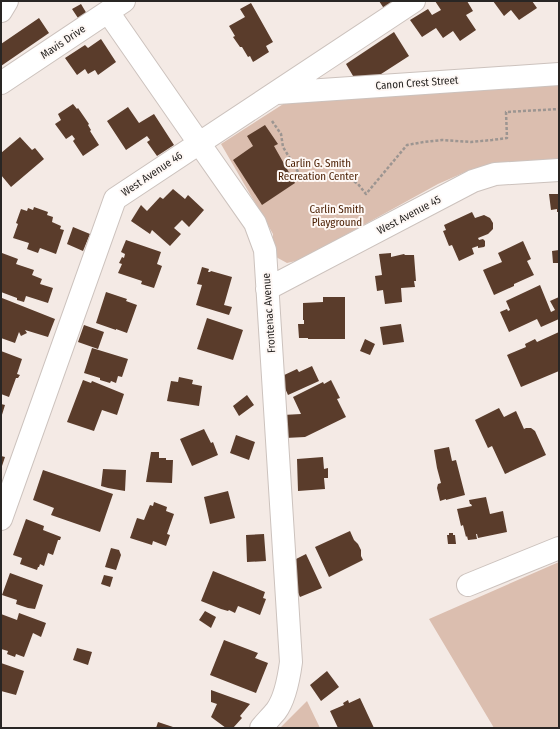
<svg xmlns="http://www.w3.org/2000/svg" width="560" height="729" font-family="'Fira Sans Condensed',sans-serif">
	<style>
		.green { fill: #dbbeaf }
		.building { fill: #5a3c2b }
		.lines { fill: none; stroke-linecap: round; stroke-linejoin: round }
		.minor-casing { stroke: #ccc2bd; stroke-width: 24 }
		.path { stroke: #9c9591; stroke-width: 2.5; stroke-dasharray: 3 2; stroke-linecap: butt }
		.minor { stroke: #fff; stroke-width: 22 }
		.labels { text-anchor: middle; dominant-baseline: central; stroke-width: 4; stroke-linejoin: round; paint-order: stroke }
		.street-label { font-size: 11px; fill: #292624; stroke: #fef8f5 }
		.park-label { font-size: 11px; fill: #491d00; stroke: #fef8f5 }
	</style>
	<rect width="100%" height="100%" fill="#f4eae5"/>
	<path class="green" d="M559 80V160L490 165 463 173 438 184 300 260 287 263 276 257 273 246V234L221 144 288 101Z
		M559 562V728H494L429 619Z
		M307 701 320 728H280Z"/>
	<path class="building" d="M379 1H398L385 10Z
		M435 1H467L473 11 466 15 476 30 460 41 453 31 443 38 436 28 422 37 410 20 428 9 432 15 441 10Z
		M493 1H532L537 8 519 20 511 10 504 16Z
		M251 3 273 42 266 46 269 52 253 62 250 56 248 57 242 47H240L233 37 235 36 229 26 245 17 240 9Z
		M81 4 90 19 82 24 72 9Z
		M39 18 49 33 1 66V44Z
		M394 32 409 56 378 76 356 81 346 64Z
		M101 39 116 62 98 75 95 70 88 74 85 69 77 75 65 58 85 45 88 48Z
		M73 104 77 109 78 108 89 124 88 125 91 130 90 131 99 145 83 156 73 141 75 139 72 135 66 139 55 124 61 120 58 114Z
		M128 107 139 123 154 114 174 145 157 156 147 142 150 140 147 136 126 150 107 121Z
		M265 125 278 144 274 146 295 183 262 205 233 160 253 146 247 136Z
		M20 137 32 150 35 148 44 159 11 187 1 175V153Z
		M173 189 185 199 188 195 204 210 189 227 182 220 174 228 181 234 170 246 152 230 150 234 131 221 141 205 147 211 160 197 163 199Z
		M549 194H559V212H557V209L551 210Z
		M34 207 48 212 47 215 53 217 52 222 61 226 60 229 64 230 56 254 40 248 38 253 27 249 29 243 13 238 18 224 16 223 21 209 27 211 28 208 33 210Z
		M472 212 475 218 484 215 490 218 493 223V229L488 234 478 238 479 240 483 239 485 241V246L484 247 478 248V246L472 248 474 254 459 261 452 245 449 246 443 231 446 230 444 225Z
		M73 227 90 234 83 251 67 244Z
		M126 240 161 252 157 264 162 266 154 288 141 284 142 281 118 273 122 264 119 263 122 257 124 258 125 254 121 252Z
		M523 241 531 259 527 261 534 275 514 284V286L494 295 483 270 502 262 498 253Z
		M559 250V263H553L552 251Z
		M2 253 18 259 16 264 34 270 32 275 42 279 40 284 53 288 48 303 26 296 24 302 17 300V298L1 292Z
		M391 253V257L404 254 405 255H414L416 281H414L415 287 401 288 402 302 385 304 383 290 377 291 375 276 382 275 379 254Z
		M202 267 209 269 208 272H210L211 271 232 277 224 305 232 307 229 315 196 305 202 285 197 284Z
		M540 285 551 312 555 310 550 301 559 297V319L541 327 537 319 509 332 500 312 507 309 508 311 510 310 506 301Z
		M106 292 127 299 126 301 137 305 127 333 116 329V330L96 323Z
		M323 297H345V339H308V338H299L298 324H304V320H303V303L323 302Z
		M2 298 55 319 48 337 25 330 27 333 21 336 19 332 15 343 1 338Z
		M207 318 243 330 233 360 197 349Z
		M401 324 404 342 383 345 380 327Z
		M84 325 104 332 98 349 78 342Z
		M559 332V371L521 387 507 355 526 347 525 344 535 339 537 342Z
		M365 339 375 344 370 355 360 351Z
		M92 348 128 359 122 377 118 376 116 383 111 381 110 383 100 380V378L84 373Z
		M1 351 22 359 17 374 20 375 18 378H16L9 397 1 394Z
		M312 366 319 381 288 395 280 377 297 369 299 372Z
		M179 377 193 380 192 384 202 386 199 406 167 401 171 381 178 382Z
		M83 380 91 383 92 381 124 394 117 415 102 410 94 431 67 422Z
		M331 380 340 398 337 399 346 417 305 437 285 438 283 415 301 414 293 397 323 382 324 384Z
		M247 395 254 405 239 416 233 406Z
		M1 404 5 405 1 418Z
		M499 408 504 417 516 411 524 429 526 428H531L535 431 546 455 505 474 492 446 488 448 475 420Z
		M204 429 211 443 213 442 218 455 192 466 180 439Z
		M236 435 255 442 249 460 230 453Z
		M449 447 452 461 456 460 465 495 446 500V499L440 501 437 488 438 484 441 483 437 468 434 450Z
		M151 452H159V458H166V460H173L172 483 146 482Z
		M1 456 5 457 1 469Z
		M323 457 324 469 328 468V478H324L325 489 298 491 297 459Z
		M103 469 126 470 125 491 108 488 101 486Z
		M43 470 113 494 100 532 51 515 54 508 33 500Z
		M228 491 235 518 210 524 204 497Z
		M486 497 490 514 503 511 507 532 478 538 477 534H476L477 539 468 540 467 536 466 537 463 525 461 526 457 509 472 506 471 504H470L469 500Z
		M154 502 167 507 166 511 174 514 167 534 170 535 166 546 153 541 152 545 130 538 137 518 144 520 150 505 153 506Z
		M26 519 44 526 43 530 61 537 60 540H58L53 555 48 553 44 566 40 564 39 567H38L37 570 20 564 22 558 13 555Z
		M350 531 354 540 358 544 361 550V556L363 560 329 577 315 547Z
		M449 533H453V535H455L456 544H448L447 535H449Z
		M264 534 266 561 247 562 246 535Z
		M111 548 119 550 121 555 116 570 105 567Z
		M306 554 322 588 300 597 290 576 297 573 292 561Z
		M213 571 265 592 263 598 266 599 260 615 238 606 235 613 229 610 228 611 221 609 201 601Z
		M10 573 43 585 35 609 28 608 16 604 17 600 2 595Z
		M104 575 113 577 110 587 101 584Z
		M205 611 216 617 211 628 199 620Z
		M19 613 46 623 41 637 33 633 24 657 16 654 15 657 7 654 8 651 1 649V614L17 620Z
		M224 640 258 653 255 658 268 663 256 693 210 675Z
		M77 648 92 652 88 665 73 660Z
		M1 663 24 671 16 695 1 691Z
		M327 671 339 687 321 701 310 685Z
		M211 690 250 704 240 716 242 718 233 728H226L211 717 217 704 211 702Z
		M360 698 374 728H338L330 711 344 705 343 703 348 700 349 703Z
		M158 722 176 728H156Z"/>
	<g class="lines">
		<g class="minor-casing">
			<path id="minor" d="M1 11 7 1
				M108 12 199 143 255 223 265 250 291 662C289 677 285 699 276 711 271 717 266 722 261 728
				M1 83 124 1
				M277 93 559 74
				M267 289 473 181 495 174 559 170
				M1 519 115 199 414 1
				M468 585 559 548"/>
		</g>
		<path class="path" d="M272 121 281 134 283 147 303 180 323 177 349 178 358 184 366 194 407 145 424 142 442 140 471 142 492 140 507 138 506 112 559 109"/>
		<use href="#minor" class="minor"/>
	</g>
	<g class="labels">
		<g class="street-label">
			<text transform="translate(63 42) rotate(-34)">Mavis Drive</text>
			<text transform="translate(417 83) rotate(-4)">Canon Crest Street</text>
			<text transform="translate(152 174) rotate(-34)">West Avenue 46</text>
			<text transform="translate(409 215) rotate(-28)">West Avenue 45</text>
			<text transform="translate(269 313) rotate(-94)">Frontenac Avenue</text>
		</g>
		<g class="park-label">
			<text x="318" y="163">Carlin G. Smith<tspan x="318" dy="13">Recreation Center</tspan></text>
			<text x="337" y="209">Carlin Smith<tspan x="337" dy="13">Playground</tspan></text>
		</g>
	</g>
	<rect width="560" height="729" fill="none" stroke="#292624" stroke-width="4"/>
</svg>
